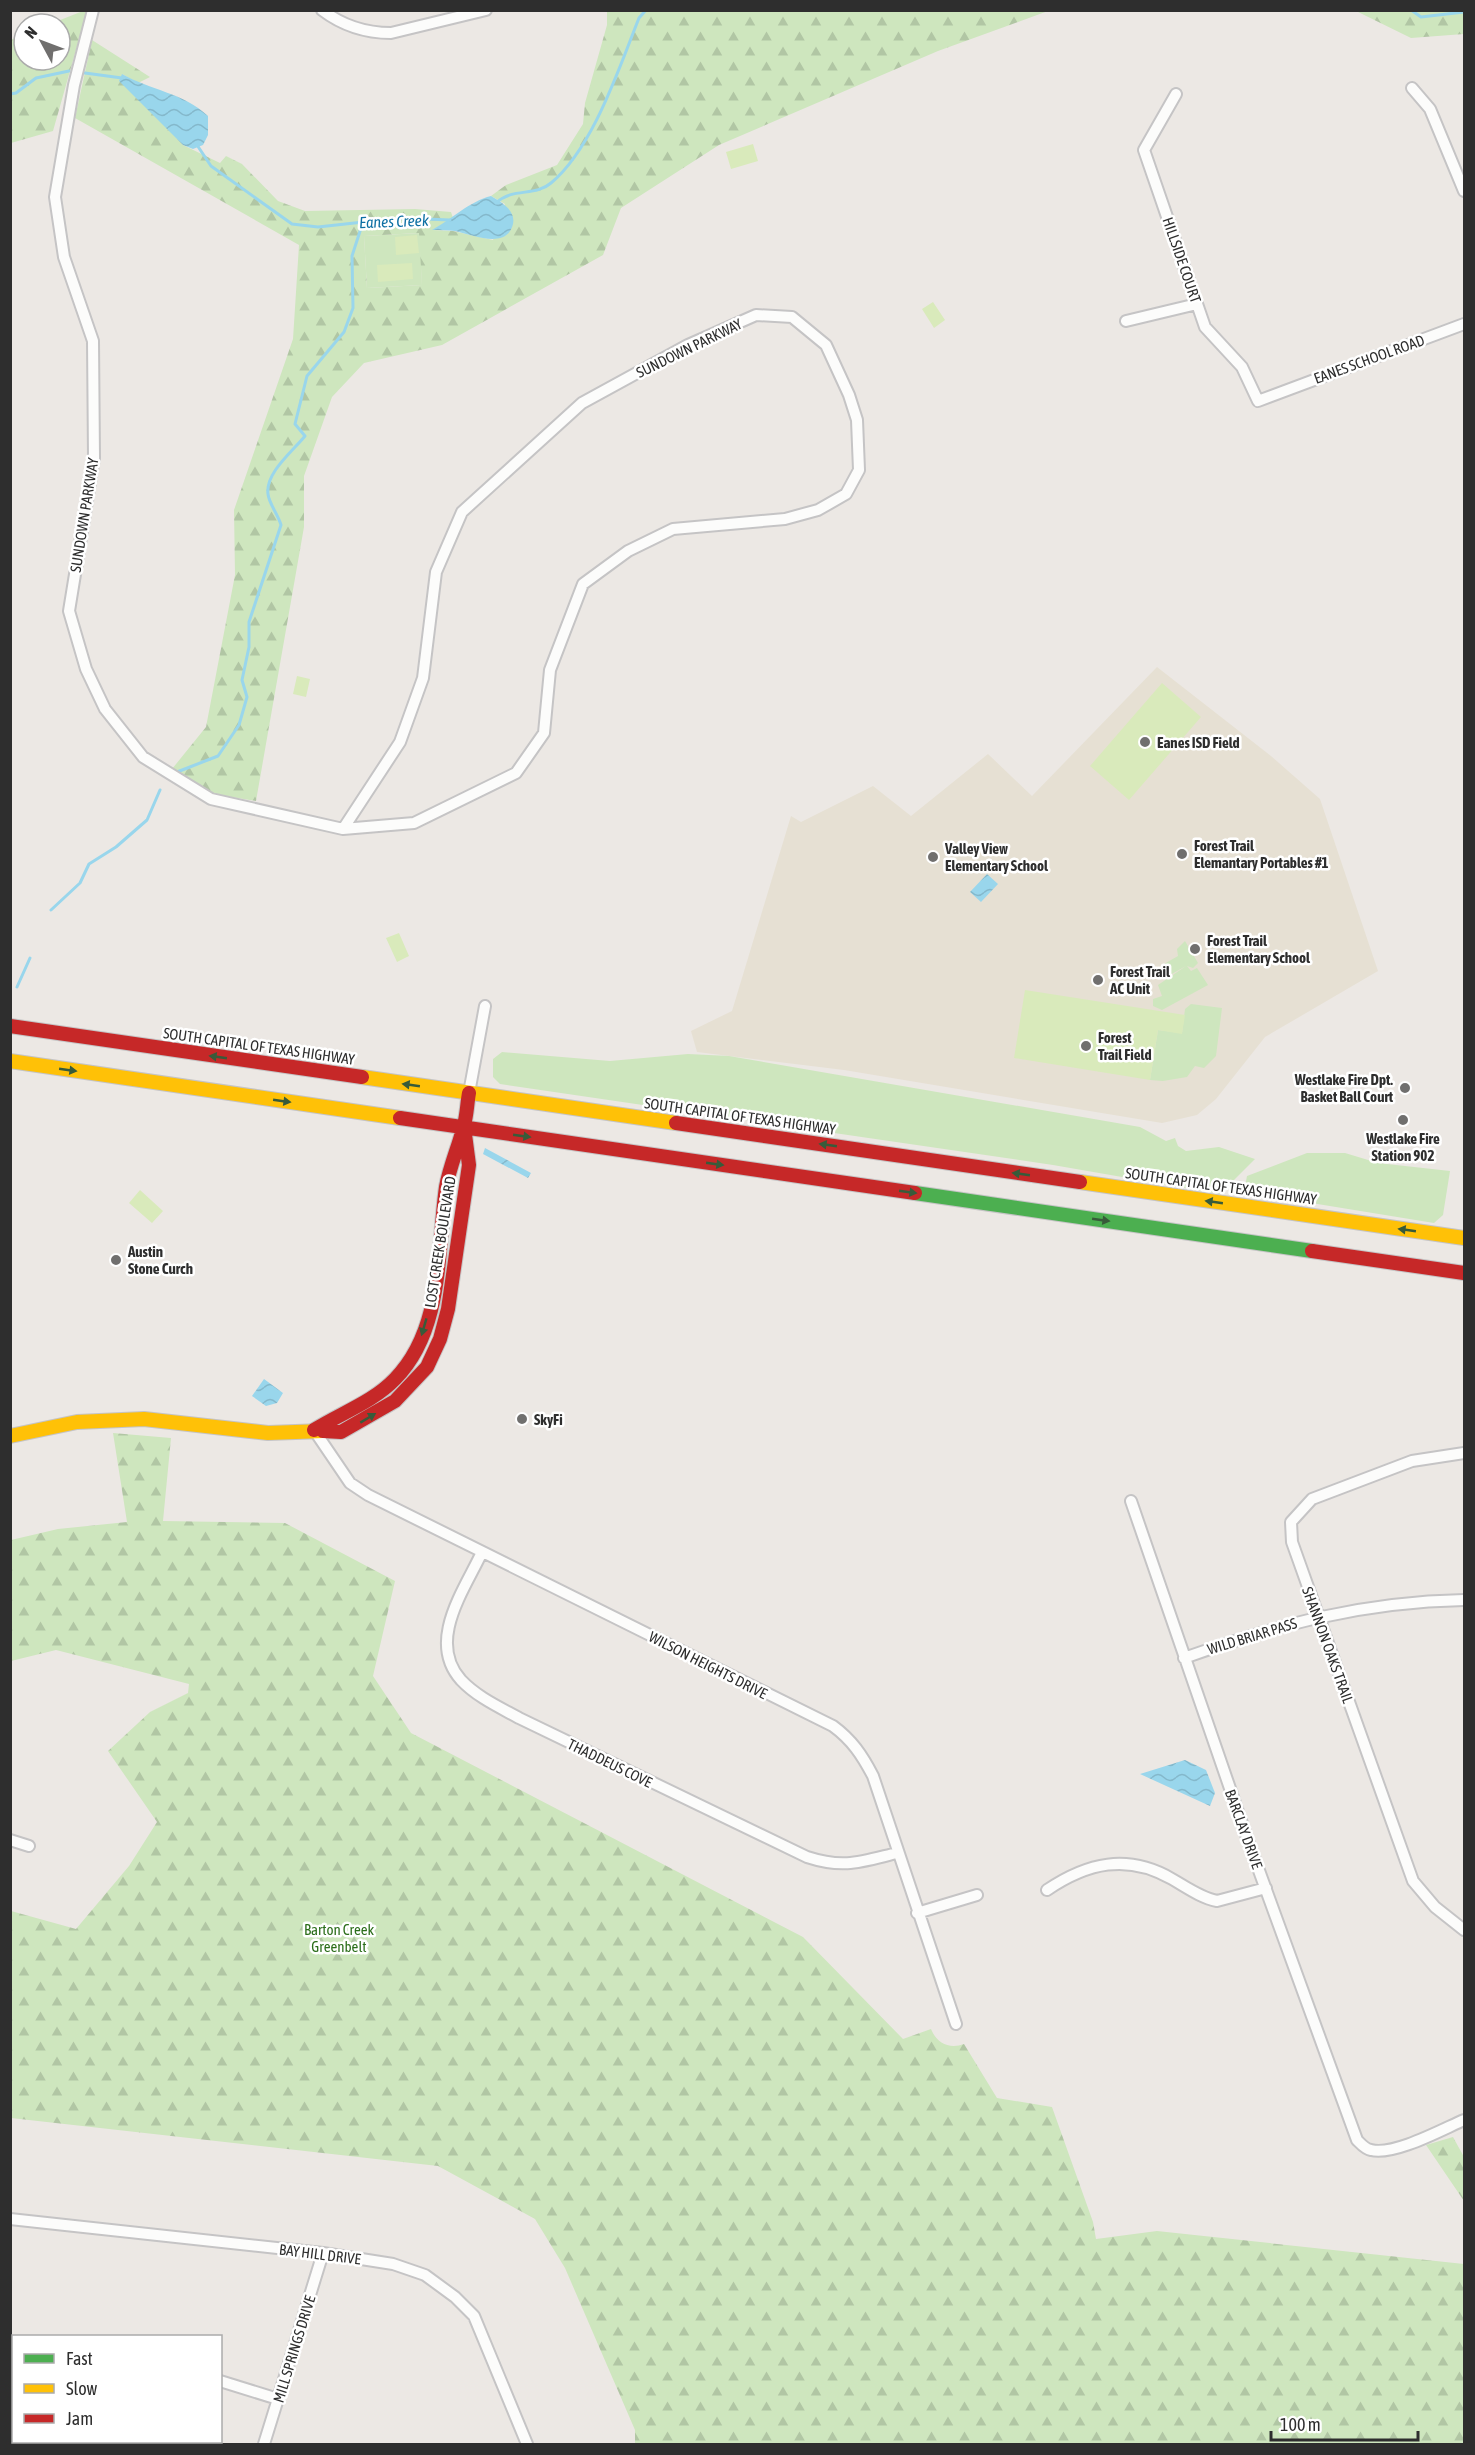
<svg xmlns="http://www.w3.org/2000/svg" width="1475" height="2455" font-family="'Asap Condensed',sans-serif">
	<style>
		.education { fill: #e6e0d3 }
		.grass { fill: #cee6be }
		.forest { fill: url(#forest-firs); fill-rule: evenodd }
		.pitch { fill: #d9eabb }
		.water { fill: url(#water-waves) }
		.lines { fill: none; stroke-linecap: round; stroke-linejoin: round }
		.stream { stroke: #99d6ec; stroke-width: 3 }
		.street-casing { stroke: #c5c4c5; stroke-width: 14 }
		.fast-casing { stroke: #c5c4c5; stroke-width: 16 }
		.slow-casing { stroke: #c5c4c5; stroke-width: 16 }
		.jam-casing { stroke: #c5c4c5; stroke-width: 16 }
		.street { stroke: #fcfcfb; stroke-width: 10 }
		.fast { stroke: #4caf50; stroke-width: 14 }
		.slow { stroke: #ffc107; stroke-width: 14 }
		.jam { stroke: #c62828; stroke-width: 14 }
		.oneway { fill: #385b3a }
		.poi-dot { fill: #706f6e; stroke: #fff; stroke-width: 2 }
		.labels { text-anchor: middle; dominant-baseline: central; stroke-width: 5; stroke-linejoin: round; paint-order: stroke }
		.street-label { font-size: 15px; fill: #2e2e2e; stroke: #fff }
		.poi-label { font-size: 15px; font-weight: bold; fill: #2e2e2e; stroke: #fff; text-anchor: start }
		.park-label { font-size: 15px; fill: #2c6e1b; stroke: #fff }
		.water-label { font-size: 16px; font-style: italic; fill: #0d6fa3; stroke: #fff }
	</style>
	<defs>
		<pattern id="forest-firs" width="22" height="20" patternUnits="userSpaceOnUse" patternTransform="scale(1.5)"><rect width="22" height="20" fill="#cee6be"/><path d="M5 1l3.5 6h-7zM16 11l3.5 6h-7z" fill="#b1c6a4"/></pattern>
		<pattern id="water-waves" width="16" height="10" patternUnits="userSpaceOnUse" patternTransform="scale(1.5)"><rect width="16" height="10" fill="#99d6ec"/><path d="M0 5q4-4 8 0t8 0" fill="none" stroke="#84b8cb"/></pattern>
	</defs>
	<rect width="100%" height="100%" fill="#ece8e4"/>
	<path class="education" d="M1157 667 1271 756 1320 799 1378 971 1265 1037 1216 1099 1197 1115 1162 1123 844 1070 697 1052 691 1031 732 1011 791 816 801 822 873 786 911 816 988 754 1032 796Z"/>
	<path class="grass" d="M420 233 422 285 367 288 364 236Z
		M1185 941 1198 963 1193 968 1187 966 1191 971 1197 968 1208 985 1162 1010 1153 1006V999L1162 996 1158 985 1186 966 1170 975 1164 964 1178 956 1177 949Z
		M1191 1004 1222 1008 1216 1056 1204 1068 1195 1066 1187 1077 1163 1081 1150 1080 1158 1030 1182 1033 1185 1009Z
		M502 1052 610 1061 688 1054 729 1056 1140 1127 1166 1141 1175 1138 1178 1146 1186 1151 1219 1147 1255 1159 1220 1194 1053 1165 500 1084 493 1077V1059Z
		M1307 1153H1345L1378 1163 1450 1171 1443 1215 1434 1223 1244 1192 1247 1176Z"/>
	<path class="forest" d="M83 11H87L53 131 11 143 10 40 24 35V60H60V24H50Z
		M607 11H1048L938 51 719 145 621 208 603 255 442 345 364 363 332 397 304 476V527L256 801 213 794 172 769 206 727 235 575 234 510 293 339 299 245 75 118 92 40 150 77 138 83 122 74 183 145 220 163 226 156 242 164 278 201 305 211 415 209 451 212 453 218 433 230 453 231 493 240 505 204 491 196 506 185 557 165 583 124 585 103 607 25ZM419 233 422 285 367 288 364 236Z
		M1356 11H1464V34L1411 38Z
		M113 1433 171 1438 163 1521 285 1523 395 1581 373 1676 411 1733 803 1937 903 2039 931 2029C937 2044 950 2049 964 2044L997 2098 1052 2107 1093 2222 1096 2239 1157 2231 1464 2264V2444H635V2430L565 2268 535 2219 438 2166 11 2118V1911L76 1929 129 1866 157 1822 108 1751 150 1712 188 1693 189 1684 56 1650 11 1661V1540L58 1529 127 1522Z
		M1453 2137 1464 2157V2201L1426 2145Z"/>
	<path class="pitch" d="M753 144 758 161 731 169 726 152Z
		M417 235 419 253 396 255 395 237Z
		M412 263 413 279 378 282 377 265Z
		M933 302 945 320 934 328 922 309Z
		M297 676 310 679 306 697 293 694Z
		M1162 683 1201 717 1129 800 1090 766Z
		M399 933 409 956 397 962 386 938Z
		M1025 990 1185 1015 1182 1034 1158 1030 1150 1080 1014 1058Z
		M140 1190 163 1211 152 1223 129 1203Z"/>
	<path class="water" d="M122 74C150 90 184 93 208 116V135L203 145 193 149 183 145 119 81Z
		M491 196C501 202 516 210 513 224 507 250 473 235 455 231 448 230 439 230 432 230 452 219 470 201 491 196Z
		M987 874 998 884 981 902 970 892Z
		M485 1148 531 1173 528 1178 483 1154Z
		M264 1379 283 1393 277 1403 266 1406 252 1396Z
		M1185 1760 1206 1770 1215 1793 1210 1806 1140 1774Z"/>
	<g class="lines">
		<path class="stream" d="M1411 10 1421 17 1464 12
			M85 73 122 78
			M10 94 16 93 36 78 69 71
			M197 145 211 166 292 224 318 227 400 218 450 220
			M496 203C513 187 535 197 551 183 593 148 619 68 639 18L646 10
			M177 772 218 756 239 725 247 697 242 680 249 647V622L281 525C278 514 269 504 268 494 265 473 293 451 305 436L295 424 307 376 344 332 353 308 352 256 363 222
			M51 910 80 883 89 864 116 847 147 820 160 790
			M17 987 30 958"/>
		<g class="street-casing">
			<path id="street" d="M93 10 74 85 55 197 64 257 93 341 94 458 69 611 86 669 105 709 143 757 211 799 343 829
				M322 10C343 26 365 33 391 33L486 10
				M1412 88 1430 109 1464 191
				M1176 94 1144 150 1205 327 1242 367 1258 401 1464 324
				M756 315 792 317 826 345 849 395 857 420 859 470 846 494 818 510 785 519 673 529 628 551 583 584 550 670 544 733 516 773 414 823 343 829 400 742 423 678 436 572 462 512 582 403 688 345Z
				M1126 321 1197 304
				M469 1093 485 1006
				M314 1430 350 1483 368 1495 833 1726C852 1740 862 1755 873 1776L956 2024
				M1464 1453 1412 1461 1312 1499 1291 1522 1292 1542 1413 1881 1435 1907 1464 1930
				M1131 1501 1245 1832 1357 2140C1361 2144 1365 2149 1371 2150 1394 2156 1443 2129 1464 2120
				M482 1552C465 1589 426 1641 461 1680 477 1697 499 1707 519 1718L807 1857C844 1869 860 1862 897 1853
				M1184 1658C1280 1624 1362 1602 1464 1600
				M10 1840 29 1846
				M1047 1890C1087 1863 1127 1853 1172 1879 1186 1887 1201 1898 1217 1901L1266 1888
				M917 1913 977 1895
				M10 2219 323 2253 393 2264 425 2275 455 2297 474 2316 527 2444
				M220 2381 278 2399
				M10 2426 14 2425
				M264 2444 323 2253"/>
		</g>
		<g class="fast-casing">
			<path id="fast" d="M915 1193 1312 1251"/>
		</g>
		<g class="slow-casing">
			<path id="slow" d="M10 1061 400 1118
				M362 1077 676 1123
				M1080 1182 1464 1238
				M10 1436 77 1422 144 1419 268 1433 323 1431"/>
		</g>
		<g class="jam-casing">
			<path id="jam" d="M10 1026 362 1077
				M400 1118 915 1193
				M676 1123 1080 1182
				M1312 1251 1464 1273
				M314 1430C341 1413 373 1402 395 1379 444 1329 437 1250 446 1187 450 1165 459 1146 464 1125 467 1114 467 1104 469 1093
				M323 1431 341 1432 395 1401 427 1367 440 1339 448 1309 469 1165 464 1127"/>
		</g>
		<use href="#street" class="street"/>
		<use href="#fast" class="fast"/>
		<use href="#slow" class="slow"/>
		<use href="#jam" class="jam"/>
	</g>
	<defs><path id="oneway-solid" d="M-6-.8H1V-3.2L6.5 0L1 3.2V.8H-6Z" transform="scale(1.5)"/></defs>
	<g class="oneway">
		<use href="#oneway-solid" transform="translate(218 1057) rotate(-172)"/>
		<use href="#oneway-solid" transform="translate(68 1070) rotate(8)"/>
		<use href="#oneway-solid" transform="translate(411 1085) rotate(-172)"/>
		<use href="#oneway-solid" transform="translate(282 1101) rotate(8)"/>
		<use href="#oneway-solid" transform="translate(522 1136) rotate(8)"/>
		<use href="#oneway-solid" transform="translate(828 1145) rotate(-172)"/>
		<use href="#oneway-solid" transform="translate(715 1164) rotate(8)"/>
		<use href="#oneway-solid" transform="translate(1021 1174) rotate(-172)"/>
		<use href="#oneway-solid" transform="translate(908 1192) rotate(8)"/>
		<use href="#oneway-solid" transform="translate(1214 1202) rotate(-172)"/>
		<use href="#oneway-solid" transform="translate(1101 1220) rotate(8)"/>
		<use href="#oneway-solid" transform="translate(1407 1230) rotate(-172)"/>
		<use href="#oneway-solid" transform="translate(424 1327) rotate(106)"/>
		<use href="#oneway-solid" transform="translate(368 1418) rotate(-31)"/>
	</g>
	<g class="poi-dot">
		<circle cx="1145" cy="742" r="6"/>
		<circle cx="1182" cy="854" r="6"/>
		<circle cx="933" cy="857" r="6"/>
		<circle cx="1195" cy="949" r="6"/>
		<circle cx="1098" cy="980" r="6"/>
		<circle cx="1086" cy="1046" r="6"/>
		<circle cx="1405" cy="1088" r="6"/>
		<circle cx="1403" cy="1120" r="6"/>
		<circle cx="116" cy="1260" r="6"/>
		<circle cx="522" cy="1419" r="6"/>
	</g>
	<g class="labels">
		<g class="street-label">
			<text transform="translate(1182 260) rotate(71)">HILLSIDE COURT</text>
			<text transform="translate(689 348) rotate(-26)">SUNDOWN PARKWAY</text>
			<text transform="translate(1369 359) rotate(-20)">EANES SCHOOL ROAD</text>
			<text transform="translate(84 515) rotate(-81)">SUNDOWN PARKWAY</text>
			<text transform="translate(259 1046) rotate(8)">SOUTH CAPITAL OF TEXAS HIGHWAY</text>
			<text transform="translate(740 1116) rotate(8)">SOUTH CAPITAL OF TEXAS HIGHWAY</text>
			<text transform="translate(1221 1186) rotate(8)">SOUTH CAPITAL OF TEXAS HIGHWAY</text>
			<text transform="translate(440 1242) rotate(-81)">LOST CREEK BOULEVARD</text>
			<text transform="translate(1252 1636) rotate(-17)">WILD BRIAR PASS</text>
			<text transform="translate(1328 1645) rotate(70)">SHANNON OAKS TRAIL</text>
			<text transform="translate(708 1665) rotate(27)">WILSON HEIGHTS DRIVE</text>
			<text transform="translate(610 1763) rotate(26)">THADDEUS COVE</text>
			<text transform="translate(1244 1829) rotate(70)">BARCLAY DRIVE</text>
			<text transform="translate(320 2254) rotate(7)">BAY HILL DRIVE</text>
			<text transform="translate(294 2349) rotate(-73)">MILL SPRINGS DRIVE</text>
		</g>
		<g class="poi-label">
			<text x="1157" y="742">Eanes ISD Field</text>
			<text x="1194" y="845">Forest Trail<tspan x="1194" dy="17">Elemantary Portables #1</tspan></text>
			<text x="945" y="848">Valley View<tspan x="945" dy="17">Elementary School</tspan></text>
			<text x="1207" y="940">Forest Trail<tspan x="1207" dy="17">Elementary School</tspan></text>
			<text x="1110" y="971">Forest Trail<tspan x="1110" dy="17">AC Unit</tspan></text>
			<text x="1098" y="1037">Forest<tspan x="1098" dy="17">Trail Field</tspan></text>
			<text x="1393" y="1079" text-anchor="end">Westlake Fire Dpt.<tspan x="1393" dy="17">Basket Ball Court</tspan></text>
			<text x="1403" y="1138" text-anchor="middle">Westlake Fire<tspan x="1403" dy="17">Station 902</tspan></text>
			<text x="128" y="1251">Austin<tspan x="128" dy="17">Stone Curch</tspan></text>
			<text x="534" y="1419">SkyFi</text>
		</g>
		<g class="park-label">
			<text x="339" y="1929">Barton Creek<tspan x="339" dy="17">Greenbelt</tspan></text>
		</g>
		<g class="water-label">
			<text transform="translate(394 221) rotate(-2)">Eanes Creek</text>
		</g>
	</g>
	<rect width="1475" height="2455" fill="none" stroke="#2e2e2e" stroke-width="24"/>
	<rect x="12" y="2335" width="210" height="108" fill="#ffffff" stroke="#ababab" stroke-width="1.5"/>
	<rect x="24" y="2354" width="30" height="9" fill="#4caf50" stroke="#ababab" stroke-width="1.5"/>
	<text x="66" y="2365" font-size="18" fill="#2e2e2e">Fast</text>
	<rect x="24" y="2384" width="30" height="9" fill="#ffc107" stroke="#ababab" stroke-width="1.5"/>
	<text x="66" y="2395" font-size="18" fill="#2e2e2e">Slow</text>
	<rect x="24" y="2414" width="30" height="9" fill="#c62828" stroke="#ababab" stroke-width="1.5"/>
	<text x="66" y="2425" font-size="18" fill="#2e2e2e">Jam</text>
	<g transform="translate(42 42) rotate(311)"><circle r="28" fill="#ffffff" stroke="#ababab" stroke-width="1.5"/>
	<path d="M0-4.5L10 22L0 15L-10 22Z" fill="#706f6e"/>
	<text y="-9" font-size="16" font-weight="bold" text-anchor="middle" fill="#2e2e2e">N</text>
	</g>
	<path d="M1271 2431v9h147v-9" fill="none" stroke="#2e2e2e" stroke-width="3"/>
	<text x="1280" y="2431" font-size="18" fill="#2e2e2e" stroke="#ffffff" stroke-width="4.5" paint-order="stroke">100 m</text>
</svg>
